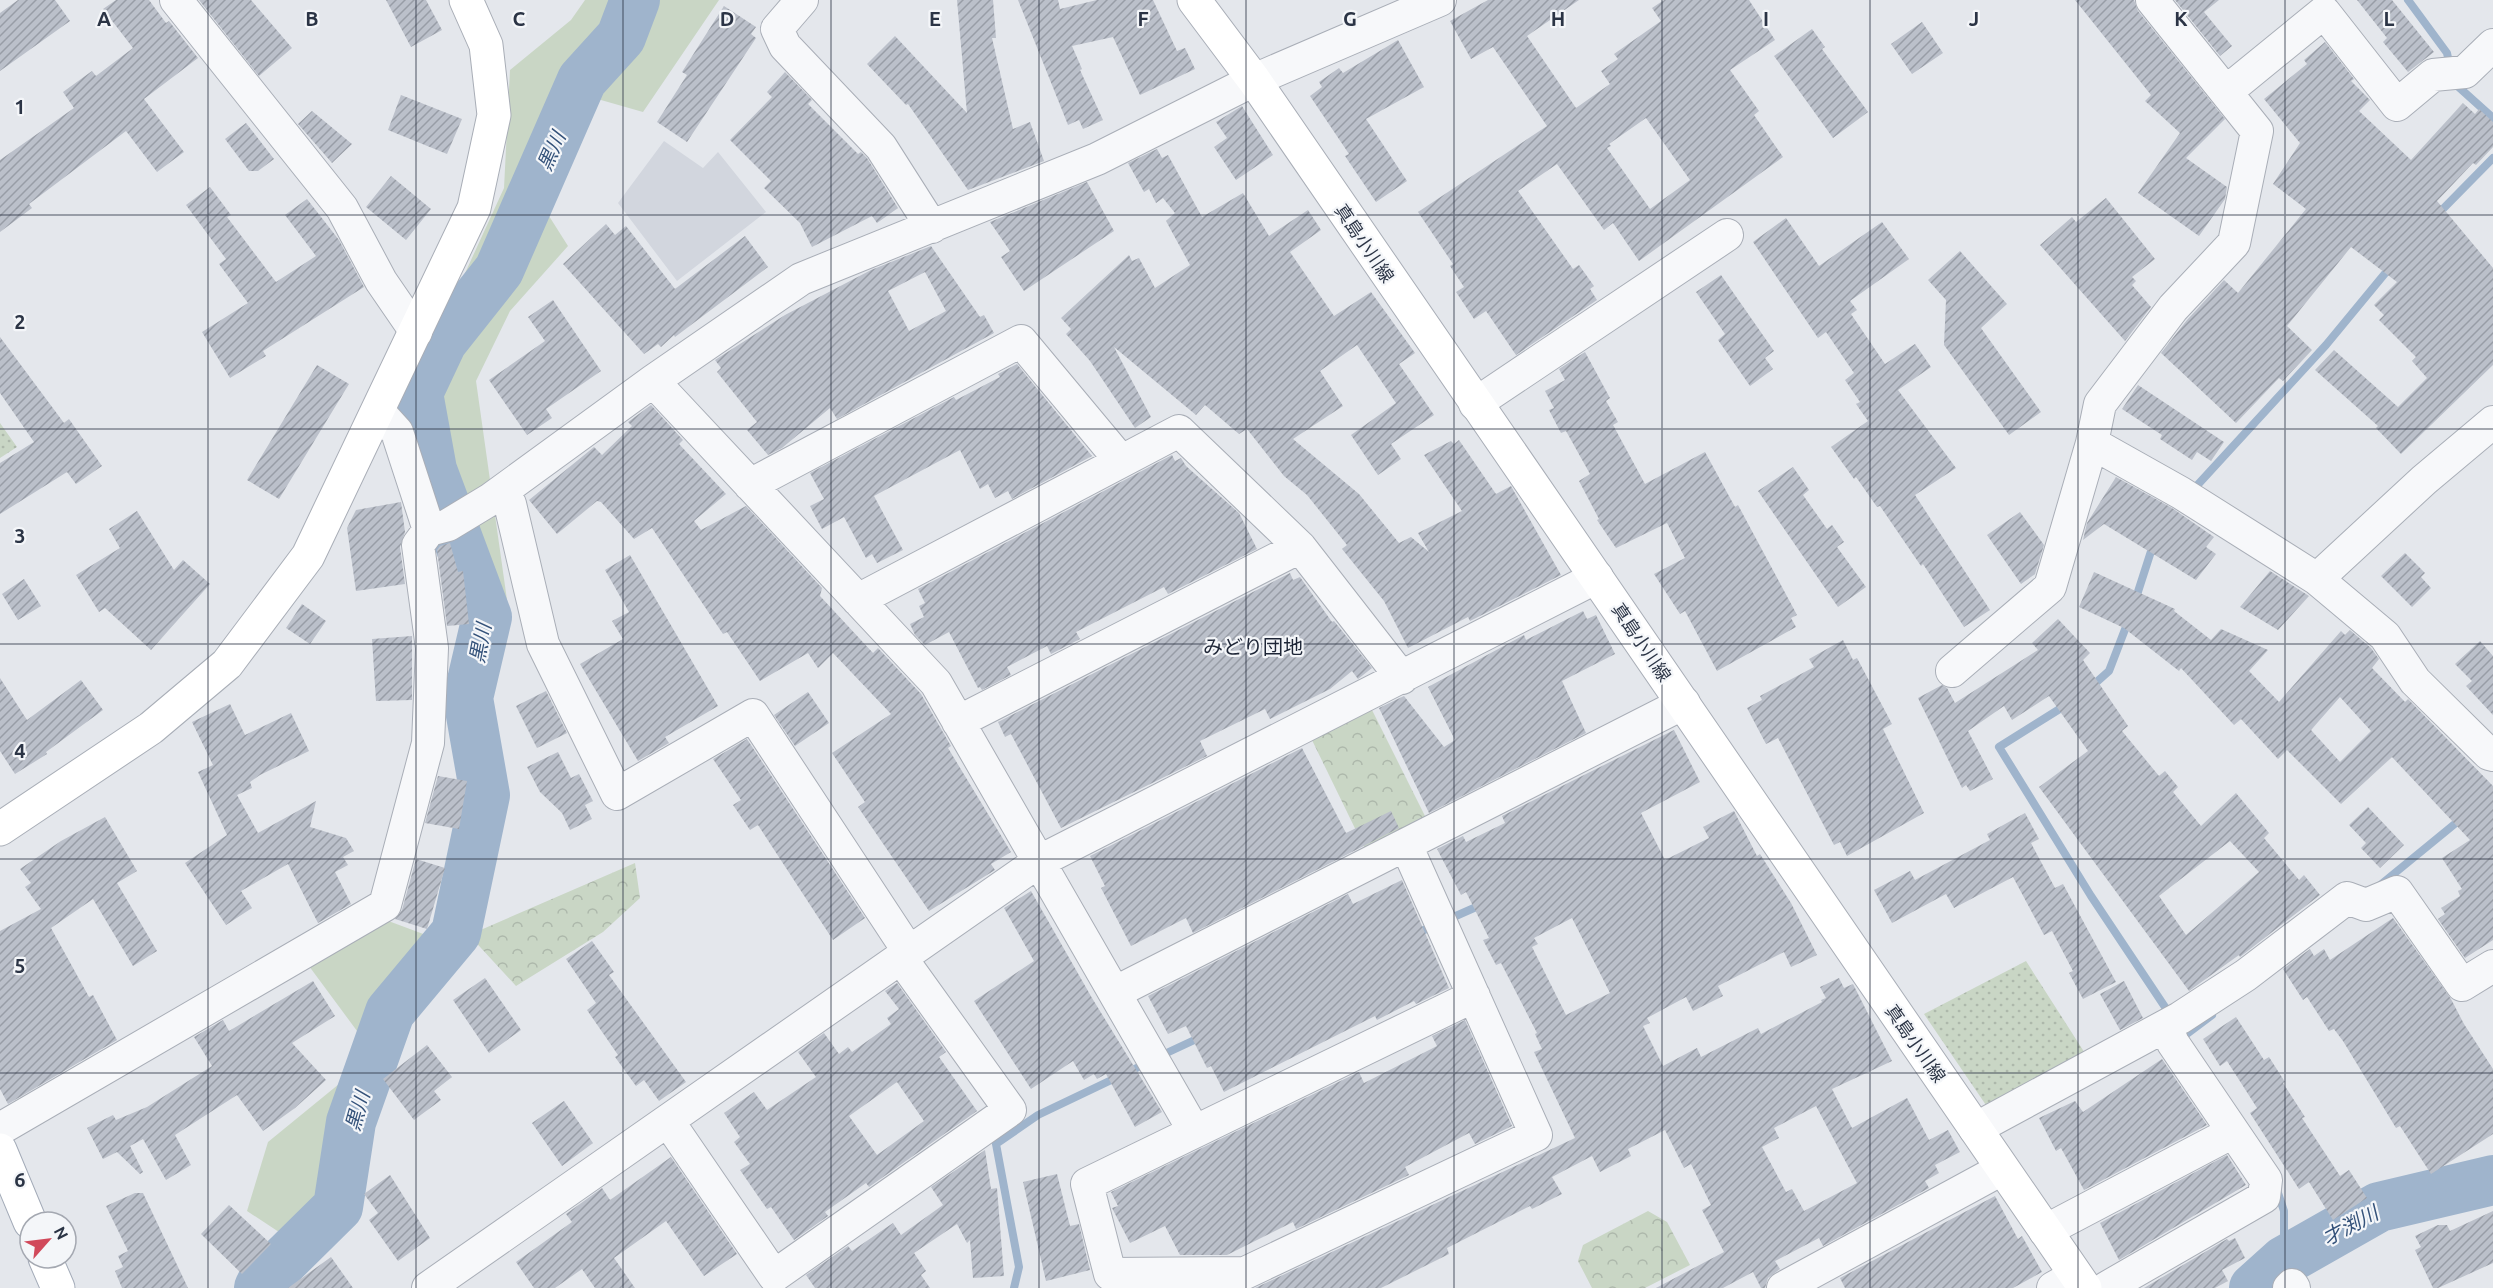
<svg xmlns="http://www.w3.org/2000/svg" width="2493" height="1288" font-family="Ubuntu,'Noto Sans JP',sans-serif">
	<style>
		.built { fill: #d2d6de }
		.grass { fill: #c9d6c5 }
		.park { fill: url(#park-crowns) }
		.garden { fill: url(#garden-dots) }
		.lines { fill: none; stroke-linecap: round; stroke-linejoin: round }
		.stream { stroke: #9fb4cc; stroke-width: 8 }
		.river { stroke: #9fb4cc; stroke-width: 50 }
		.building { fill: url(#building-hatch); fill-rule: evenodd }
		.street-casing { stroke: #a9aeb7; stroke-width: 34 }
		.secondary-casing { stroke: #a9aeb7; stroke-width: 35 }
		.primary-casing { stroke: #a3abb8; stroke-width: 35 }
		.street { stroke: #f7f8fa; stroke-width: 32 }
		.secondary { stroke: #fff; stroke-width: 33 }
		.primary { stroke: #fff; stroke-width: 33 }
		.grid { fill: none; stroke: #2b3445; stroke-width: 1.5; stroke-opacity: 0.55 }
		.labels { text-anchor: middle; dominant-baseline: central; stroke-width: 4.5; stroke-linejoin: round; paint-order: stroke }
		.street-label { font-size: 18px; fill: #2b3445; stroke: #f4f6f9 }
		.water-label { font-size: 20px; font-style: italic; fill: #34527a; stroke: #f4f6f9 }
		.neighbourhood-label { font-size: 20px; fill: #1d2536; stroke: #f4f6f9 }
		.grid-label { font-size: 20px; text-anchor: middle; font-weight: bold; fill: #2b3445; stroke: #f4f6f9; stroke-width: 4.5; stroke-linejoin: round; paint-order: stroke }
	</style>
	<defs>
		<pattern id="park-crowns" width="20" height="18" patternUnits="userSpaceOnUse" patternTransform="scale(1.5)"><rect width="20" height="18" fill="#c9d6c5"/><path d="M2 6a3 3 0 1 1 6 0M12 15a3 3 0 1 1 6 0" fill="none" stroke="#adb8ab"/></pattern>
		<pattern id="garden-dots" width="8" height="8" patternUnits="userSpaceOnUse" patternTransform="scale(1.5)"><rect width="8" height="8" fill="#c9d6c5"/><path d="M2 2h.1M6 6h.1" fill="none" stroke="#adb8ab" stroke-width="1.8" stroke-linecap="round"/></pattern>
		<pattern id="building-hatch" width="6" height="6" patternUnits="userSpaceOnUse" patternTransform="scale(1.5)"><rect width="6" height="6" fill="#bbc0ca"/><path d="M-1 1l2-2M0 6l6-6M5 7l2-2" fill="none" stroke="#989da6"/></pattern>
	</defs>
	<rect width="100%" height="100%" fill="#e4e7ec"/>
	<path class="built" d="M664 141 703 168 718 152 766 212 677 281 618 203Z"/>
	<path class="grass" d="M585 0H719L643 112 594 98 549 216 568 246 510 311 476 381 508 607 495 622 480 611 449 532 426 483 412 389 504 188 510 70 571 20Z
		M375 916 434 938 381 1001 341 1126 329 1200 288 1238 247 1211 268 1142 339 1084 360 1035 306 962Z"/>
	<path class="park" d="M1370 706 1428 822 1367 853 1310 736Z
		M635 863 640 898 603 932 516 986 469 935Z
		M1648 1211 1667 1222 1690 1265 1645 1288H1592L1578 1261 1583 1245Z"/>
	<path class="garden" d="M0 423 17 447 0 458Z
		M2026 961 2088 1058 1990 1111 1924 1014Z"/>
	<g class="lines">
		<path class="stream" d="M2408 0 2447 53 2450 67
			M2453 82 2493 118
			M2436 216 2493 158
			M2192 491 2326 345 2392 265
			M2135 601 2154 542
			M2091 687 2109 671 2129 619
			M2066 705 1999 747 2091 896 2171 1016
			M2379 886 2462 818
			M1415 934 1483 904
			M2184 1036 2212 1015
			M1158 1057 1203 1036
			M2276 1187 2284 1211V1261
			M1014 1288 1019 1267 996 1144 1038 1115 1147 1063"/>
		<path class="river" d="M259 1288 262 1282 338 1207 351 1122 390 1012 456 933 485 795 468 698 487 617 432 470 418 393 442 342 499 270 582 80 621 37 635 0
			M2254 1288 2284 1261 2379 1207 2493 1180"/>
	</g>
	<path class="building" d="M18 0H55L70 21 0 71V13Z
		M116 0H149L166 23 169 21 198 58 144 99 184 152 157 172 126 131 29 204 32 208 0 232V160L74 108 63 92 92 71 96 76 133 48 103 9Z
		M199 0H251L292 48 259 76Z
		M386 0H426L442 30 411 47Z
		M957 0H993L996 38H992L1013 129 1030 122 1044 161 968 190 908 104 906 105 867 64 895 36 967 113Z
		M1018 0H1058L1060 9 1097 0H1153L1177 51 1185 48 1195 69 1140 95 1113 37 1072 46 1082 69 1080 70 1103 120 1083 129 1079 120 1068 125Z
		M1488 0H1579L1527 36 1576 108 1610 84 1601 71 1618 59 1614 54 1661 21 1652 8 1664 0H1749L1775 40 1730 70 1759 111 1754 115 1783 157 1639 261 1613 223 1604 230 1557 164 1518 191 1573 269 1579 265 1594 286 1590 289 1597 300 1516 355 1486 311 1474 319 1456 292 1464 287 1450 266 1453 264 1418 212 1547 126 1493 47 1471 59 1450 21ZM1646 118 1690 180 1650 209 1607 148 1611 146 1609 144Z
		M2075 0H2134L2138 11 2225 119 2186 158 2227 187 2225 199 2199 236 2138 193 2180 133 2145 101 2151 95Z
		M2175 0H2219L2204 12 2232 46 2220 56Z
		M2357 0H2392L2434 52 2408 72 2383 42 2387 38Z
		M724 6 756 27 751 34 756 38 687 142 657 122 687 75 682 72Z
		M1922 22 1943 53 1912 74 1891 44Z
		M1812 29 1825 47 1822 49 1868 112 1833 138 1774 56Z
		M1398 40 1424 87 1366 119 1407 181 1376 202 1345 156 1349 154 1310 96 1322 87 1319 82 1339 68 1343 73Z
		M2325 42 2354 79 2351 81 2370 100 2359 111 2411 160 2463 103 2475 114 2479 109 2493 122V147L2476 165 2473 163 2437 201 2493 268V365L2401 454 2376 428 2378 426 2315 370 2334 350 2398 407 2427 378 2412 361 2416 357 2379 320 2384 315 2374 305 2397 282 2351 247 2287 326 2312 350 2283 381 2279 378 2236 423 2161 353 2187 320 2224 280 2238 293 2306 209 2273 184 2300 143 2264 99 2307 64 2304 60Z
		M785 72 812 100 808 104 858 154 861 152 867 158 898 208 877 223 872 216 812 247 800 223 764 188 771 181 730 140 772 97 767 92Z
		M401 95 462 119 447 154 388 130Z
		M1242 106 1273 155 1236 180 1214 147 1227 138 1216 122Z
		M312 111 352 144 332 163 298 124Z
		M246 123 274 159 258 171H249L225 139Z
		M1157 149 1162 158 1168 155 1202 217 1243 193 1269 236 1308 210 1321 230 1290 252 1334 316 1371 292 1415 353 1399 364 1434 415 1391 444 1401 459 1378 475 1351 435 1396 403 1357 345 1320 371 1343 406 1293 439 1359 494 1399 543 1411 537 1429 552 1418 533 1462 511 1424 455 1451 441 1454 444 1459 440 1496 494 1511 486 1561 575 1470 621 1468 617 1408 648 1384 601 1342 549 1347 545 1307 495 1284 476 1247 429 1239 434 1205 405 1196 415 1114 347 1151 417 1135 428 1090 361 1066 334 1071 329 1061 318 1129 255 1132 261 1139 258 1155 288 1190 265 1166 221 1175 213 1163 198 1156 203 1149 189 1144 192 1128 163Z
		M391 176 431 209 406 240 366 207Z
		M1087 182 1114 231 1024 291 1001 257 1010 251 990 222Z
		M210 187 231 215 227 217 276 282 316 256 285 215 307 199 339 240 364 287 263 351 266 356 230 378 202 332 248 303 219 264 226 259 186 205Z
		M2106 198 2155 259 2132 277 2136 281 2132 285 2151 307 2125 341 2040 245 2072 217 2076 222Z
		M1786 218 1819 266 1882 222 1909 259 1850 301 1857 310 1851 314 1885 364 1915 344 1931 367 1898 390 1956 468 1915 495 1990 610 1964 627 1923 564 1921 566 1880 506 1877 507 1856 477 1854 479 1831 447 1868 421 1856 404 1860 402 1845 380 1854 373 1826 332 1818 338 1753 242Z
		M606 224 615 235 626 226 675 289 745 236 768 267 675 337 674 335 661 347 658 344 644 354 563 264Z
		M931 246 980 317 984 315 994 333 837 419 830 408 782 448 768 455 747 430 757 422 717 372 721 368 715 360 785 315 871 270ZM925 272 946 311 909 331 888 291Z
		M1960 251 2007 304 1981 328 2041 412 2009 435 1944 345 1946 300 1928 280Z
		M1721 275 1774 351 1765 358 1773 369 1750 386 1718 340 1725 334 1696 292Z
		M553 300 601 371 546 409 552 418 527 435 489 380 545 341 528 317Z
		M0 337 64 423 69 419 102 466 76 484 67 472 0 514V463L34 442 0 393Z
		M1585 352 1610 398 1606 401 1618 422 1613 425 1645 484 1705 452 1735 507 1738 505 1797 615 1791 618 1796 627 1717 671 1685 611 1680 614 1654 574 1685 558 1667 523 1616 548 1597 520 1599 519 1579 481 1590 474 1566 431 1561 433 1549 410 1554 408 1545 391 1565 380 1559 369Z
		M1017 364 1092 456 1012 499 1008 491 995 498 988 484 980 489 960 450 874 496 903 550 877 563 872 554 866 558 844 517 822 529 810 506 824 499 810 473 954 397 956 400 1000 377 998 374Z
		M317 365 349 384 279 499 247 480Z
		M2138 385 2224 442 2211 461 2197 452 2192 460 2160 439 2162 435 2122 409Z
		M651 405 683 440 679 444 726 494 694 521 701 530 746 506 822 588 820 596 873 653 878 648 921 694 951 746 948 748 1011 852 991 864 995 870 929 911 858 807 865 802 832 753 891 714 833 653 818 668 808 653 760 681 727 632 723 634 652 528 634 539 601 502 597 501 557 534 529 500 594 447 602 455 632 426 628 422Z
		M1172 455 1175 461 1181 458 1186 466 1239 513 1257 549 1168 594 1164 587 1076 632 1080 639 1051 654 1047 646 1007 667 1011 675 982 690 980 687 978 688 949 632 925 645 915 635 910 624 924 617 919 606 925 603 918 589Z
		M1793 467 1809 490 1803 495 1827 529 1832 525 1844 542 1837 547 1866 587 1838 607 1758 491Z
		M2116 477 2172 508 2214 537 2206 547 2216 554 2196 580 2104 524 2083 540 2087 523Z
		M401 502 405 532 400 547 405 584 356 591 347 528 356 510Z
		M137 511 174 570 183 560 210 584 151 650 105 608 99 612 76 575 120 548 109 529Z
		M2020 512 2044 545 2035 574 2021 584 1987 535Z
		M450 543 458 572 463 571 469 624 447 626 437 550 440 546Z
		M2405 553 2425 573 2421 577 2431 588 2412 607 2381 576Z
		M630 555 718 706 665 737 669 743 638 761 580 664 623 639 612 621 629 612 605 570Z
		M2270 571 2309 596 2278 630 2240 607Z
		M2094 572 2175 609 2174 611 2211 640 2221 629 2268 650 2249 671 2279 702 2341 631 2345 635 2350 630 2371 648 2379 659 2372 668 2405 702 2408 699 2493 786V940L2465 958 2438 919 2445 914 2441 908 2460 896 2458 891 2462 889 2442 858 2470 840 2392 757 2341 804 2287 750 2278 759 2241 719 2234 725 2181 668 2179 671 2124 628 2079 607ZM2340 697 2371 731 2340 762 2311 730Z
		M1290 573 1293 580 1300 577 1332 622 1334 621 1372 668 1358 679 1352 671 1330 689 1270 719 1265 709 1200 741 1207 756 1061 828 1011 734 1005 737 998 722Z
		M24 579 41 606 18 620 2 594Z
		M302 604 326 621 310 644 286 628Z
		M1583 611 1587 619 1596 615 1615 654 1562 681 1586 733 1429 813 1379 708 1404 696 1444 747 1455 740 1428 687 1524 635 1526 640Z
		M2058 619 2090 653 2083 660 2128 726 2122 731 2159 776 2165 771 2178 787 2173 792 2201 826 2236 793 2269 833 2264 838 2299 880 2304 875 2320 895 2240 957 2239 955 2189 991 2039 787 2088 751 2049 696 2012 720 2004 706 1968 731 1993 779 1970 791 1966 785 1962 788 1918 698 1942 685 1947 688 1955 703 2038 650 2032 643ZM2230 841 2259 872 2186 935 2159 896Z
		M412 636V700L376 701 372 639Z
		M1843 640 1853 660 1857 658 1892 724 1883 729 1924 813 1847 856 1840 842 1834 845 1778 738 1766 744 1747 708 1762 700 1760 696 1814 667 1809 659Z
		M2480 641 2493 656V715L2466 686 2472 681 2455 664Z
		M0 678 27 720 81 680 103 710 46 752 47 754 15 774 0 751Z
		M546 691 567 733 537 748 516 706Z
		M808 692 829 723 795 746 774 715Z
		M230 704 245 735 291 713 309 751 260 775 250 782 252 788 237 795 258 833 316 801 310 827 346 838 354 851 343 857 348 865 335 872 351 904 318 923 288 864 241 891 252 908 226 925 185 863 227 835 198 772 213 765 192 722Z
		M1674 730 1700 782 1641 813 1665 860 1709 838 1703 827 1734 811 1757 856 1760 854 1791 903 1817 955 1791 967 1784 952 1718 986 1723 996 1693 1011 1686 997 1647 1018 1650 1023 1643 1026 1663 1066 1697 1048 1701 1057 1758 1028 1761 1034 1822 1002 1821 1000 1826 998 1820 987 1839 978 1844 988 1853 984 1892 1061 1832 1089 1852 1128 1907 1098 1929 1140 1948 1130 1960 1152 1935 1165 1939 1173 1925 1181 1929 1188 1823 1246 1819 1238 1775 1261 1780 1269 1768 1278 1765 1288H1761L1753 1272 1723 1288H1656L1724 1252 1702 1210 1711 1205 1691 1164 1684 1168 1665 1130 1628 1149 1631 1156 1600 1172 1592 1156 1552 1177 1562 1194 1532 1209 1530 1206 1447 1248 1449 1254 1381 1288H1255L1575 1138 1534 1052 1542 1049 1535 1034 1537 1033 1501 963 1496 965 1483 940 1489 938 1466 892 1461 895 1437 849 1463 836 1466 842 1505 823 1502 816ZM1572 918 1610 993 1566 1015 1532 947 1538 944 1534 938ZM1816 1106 1857 1183 1804 1211 1792 1189 1786 1192 1762 1147 1779 1138 1774 1128Z
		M747 739 865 918 833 940 758 825 750 830 733 805 741 800 713 759Z
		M1302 748 1346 833 1391 811 1399 828 1193 933 1186 918 1131 946 1101 888 1105 886 1090 856Z
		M558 752 571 778 579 774 593 801 585 805 592 819 570 830 562 813 540 792 527 767Z
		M438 776 467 781 459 829 425 823Z
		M2368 807 2404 845 2380 868 2361 848 2366 843 2349 825Z
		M2025 813 2039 839 2031 843 2055 888 2063 884 2116 982 2083 999 2069 973 2073 971 2052 931 2044 935 2013 877 1954 908 1946 894 1892 923 1874 890 1910 871 1915 880 1990 840 1987 834Z
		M105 817 137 871 117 883 157 951 133 966 93 899 51 928 89 997 93 995 117 1040 8 1104 0 1089V931L41 909 25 887 31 883 20 869 61 841Z
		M416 859 445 868 427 929 395 919 402 910Z
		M1402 880 1449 988 1416 1004 1414 1001 1377 1020 1375 1016 1224 1092 1211 1066 1207 1068 1186 1026 1168 1034 1148 996 1348 894 1353 904Z
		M1031 891 1092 998 1162 1112 1135 1127 1106 1074 1097 1079 1094 1074 1084 1080 1073 1061 1031 1089 974 1001 1034 961 1004 908Z
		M2393 918 2451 999 2464 1024 2493 1069V1134L2431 1174 2400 1126 2396 1128 2343 1041 2334 1029 2329 1031 2307 997 2303 1000 2283 969 2310 949 2314 956 2324 949 2330 960Z
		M592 941 614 972 609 975 686 1082 659 1101 644 1080 636 1086 615 1057 618 1055 587 1010 596 1003 566 959Z
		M485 978 521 1030 489 1053 453 1000Z
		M313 981 335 1016 292 1043 326 1080 295 1108 263 1131 237 1095 175 1135 191 1165 166 1180 143 1139 130 1146 143 1172 140 1174 117 1152 103 1159 87 1128 113 1115 116 1120 147 1107 212 1066 194 1037 223 1020 229 1031Z
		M2124 981 2143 1018 2120 1030 2100 994Z
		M897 983 946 1052 939 1057 977 1111 869 1187 866 1183 825 1212 828 1216 794 1240 771 1207 767 1209 740 1170 750 1164 734 1142 740 1137 724 1113 754 1092 767 1110 816 1077 798 1052 824 1033 839 1054 848 1047 852 1052 891 1024 887 1018 899 1009 885 991ZM897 1082 924 1121 877 1155 849 1116Z
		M2236 1017 2264 1060 2269 1057 2285 1082 2283 1083 2305 1117 2302 1118 2340 1176 2349 1170 2367 1198 2333 1220 2309 1182 2299 1189 2250 1113 2257 1108 2227 1061 2220 1066 2203 1039Z
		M1465 1020 1512 1126 1475 1144 1469 1133 1405 1167 1409 1175 1296 1229 1293 1222 1227 1255H1180L1165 1226 1130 1243 1112 1208 1118 1206 1111 1192 1359 1072 1364 1083 1437 1046 1432 1036Z
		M427 1045 452 1077 434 1091 441 1100 414 1120 383 1079Z
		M2162 1059 2207 1125 2084 1190 2061 1148 2056 1151 2039 1118 2075 1101 2083 1112Z
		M564 1101 593 1143 562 1166 532 1123Z
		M985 1150 991 1189 997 1188 1004 1276 973 1278 970 1240 967 1243 957 1224 914 1253 926 1271 921 1275 930 1288H815L806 1275 848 1246 852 1251 893 1223 901 1235 943 1205 931 1187Z
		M2227 1155 2246 1185 2119 1260 2100 1223Z
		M671 1157 737 1254 704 1276 666 1221 614 1258 635 1288H595L582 1269 555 1288H534L516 1262 572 1222 566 1214 602 1188 610 1200Z
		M1057 1174 1070 1226 1079 1224 1090 1270 1046 1281 1023 1182Z
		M390 1175 430 1238 398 1261 369 1220 378 1213 364 1194Z
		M135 1193H143L188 1288H122L115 1271 123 1267 118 1256 128 1251 106 1206Z
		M1995 1196 2018 1239 2022 1236 2042 1272 2013 1288H1845L1840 1278Z
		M229 1205 271 1244 242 1274 201 1234Z
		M2493 1211V1263L2438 1288H2433L2415 1250 2421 1247 2415 1236 2438 1225H2447L2450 1231Z
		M2235 1238 2245 1258 2222 1270 2228 1281 2215 1288H2144L2227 1239 2229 1241Z
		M331 1257 353 1288H288Z"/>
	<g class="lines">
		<g class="street-casing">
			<path id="street" d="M176 0 342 208 381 281 416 332
				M802 0 777 29 785 46 881 147 932 227
				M2152 0 2257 131 2234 243 2173 308 2100 404 2092 443 2181 493 2317 579 2385 636 2415 681 2489 754 2493 755
				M2226 92 2324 12 2397 105 2433 75 2465 72 2493 45
				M653 381 936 683 1194 1131
				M1475 404 1727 235
				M378 411 397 432 429 530
				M750 485 1021 341 1121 461
				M500 493 510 504 543 644 617 794 753 715 909 952
				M2317 579 2424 480 2493 422
				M858 600 1179 431 1300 547 1402 678
				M1952 671 2050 587 2092 443
				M958 722 1300 547
				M1406 845 1536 1135 1245 1273 1110 1274 1087 1184 1474 996
				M1116 992 1684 703
				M668 1121 774 1276 1010 1110 901 958
				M0 1129 385 905 428 743 432 648 418 545 429 530 448 525 491 499 653 381 801 279 1097 159 1254 80 1440 0
				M1975 1129 2180 1018 2246 975 2347 898 2366 905 2397 892 2462 985 2493 966
				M2045 1231 2233 1132
				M428 1288 1038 862 1597 577
				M1783 1288 2002 1169
				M2053 1288 2076 1275
				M2106 1288 2264 1197 2266 1180 2173 1043 2166 1026
				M2289 1288 2292 1285 2294 1288"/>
		</g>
		<g class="secondary-casing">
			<path id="secondary" d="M1194 0 1254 80 2085 1288
				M0 829 151 728 227 664 308 556 474 208 494 115 486 45 466 0"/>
		</g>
		<g class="primary-casing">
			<path id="primary" d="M0 1150 30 1222
				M45 1258 58 1288"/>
		</g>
		<use href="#street" class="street"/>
		<use href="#secondary" class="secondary"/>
		<use href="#primary" class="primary"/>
	</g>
	<path class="grid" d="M208 0V1288M416 0V1288M623 0V1288M831 0V1288M1039 0V1288M1246 0V1288M1454 0V1288M1662 0V1288M1870 0V1288M2078 0V1288M2285 0V1288M0 215H2493M0 429H2493M0 644H2493M0 859H2493M0 1073H2493"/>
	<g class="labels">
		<g class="street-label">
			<text transform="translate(1365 243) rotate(56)">真島小川線</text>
			<text transform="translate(1642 642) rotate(56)">真島小川線</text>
			<text transform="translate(1916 1043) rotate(55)">真島小川線</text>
		</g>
		<g class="water-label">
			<text transform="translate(551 151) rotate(-66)">黒川</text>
			<text transform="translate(480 643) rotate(-79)">黒川</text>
			<text transform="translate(357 1111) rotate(-74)">黒川</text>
			<text transform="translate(2350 1225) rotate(-28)">才渕川</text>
		</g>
		<g class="neighbourhood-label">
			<text x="1253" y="646">みどり団地</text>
		</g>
	</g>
	<g class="grid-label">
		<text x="104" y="26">A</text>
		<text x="312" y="26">B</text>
		<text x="519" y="26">C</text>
		<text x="727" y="26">D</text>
		<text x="935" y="26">E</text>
		<text x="1143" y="26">F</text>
		<text x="1350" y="26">G</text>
		<text x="1558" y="26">H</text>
		<text x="1766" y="26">I</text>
		<text x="1974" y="26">J</text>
		<text x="2181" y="26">K</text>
		<text x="2389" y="26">L</text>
		<text x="20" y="114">1</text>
		<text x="20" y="329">2</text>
		<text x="20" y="543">3</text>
		<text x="20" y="758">4</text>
		<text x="20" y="973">5</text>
		<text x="20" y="1187">6</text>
	</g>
	<g transform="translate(48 1240) rotate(62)"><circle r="28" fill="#f4f6f9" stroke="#a4a8b1" stroke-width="1.5"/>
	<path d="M0-4.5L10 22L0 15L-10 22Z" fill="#d1495b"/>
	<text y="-9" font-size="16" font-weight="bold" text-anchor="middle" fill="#2b3445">N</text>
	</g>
</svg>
